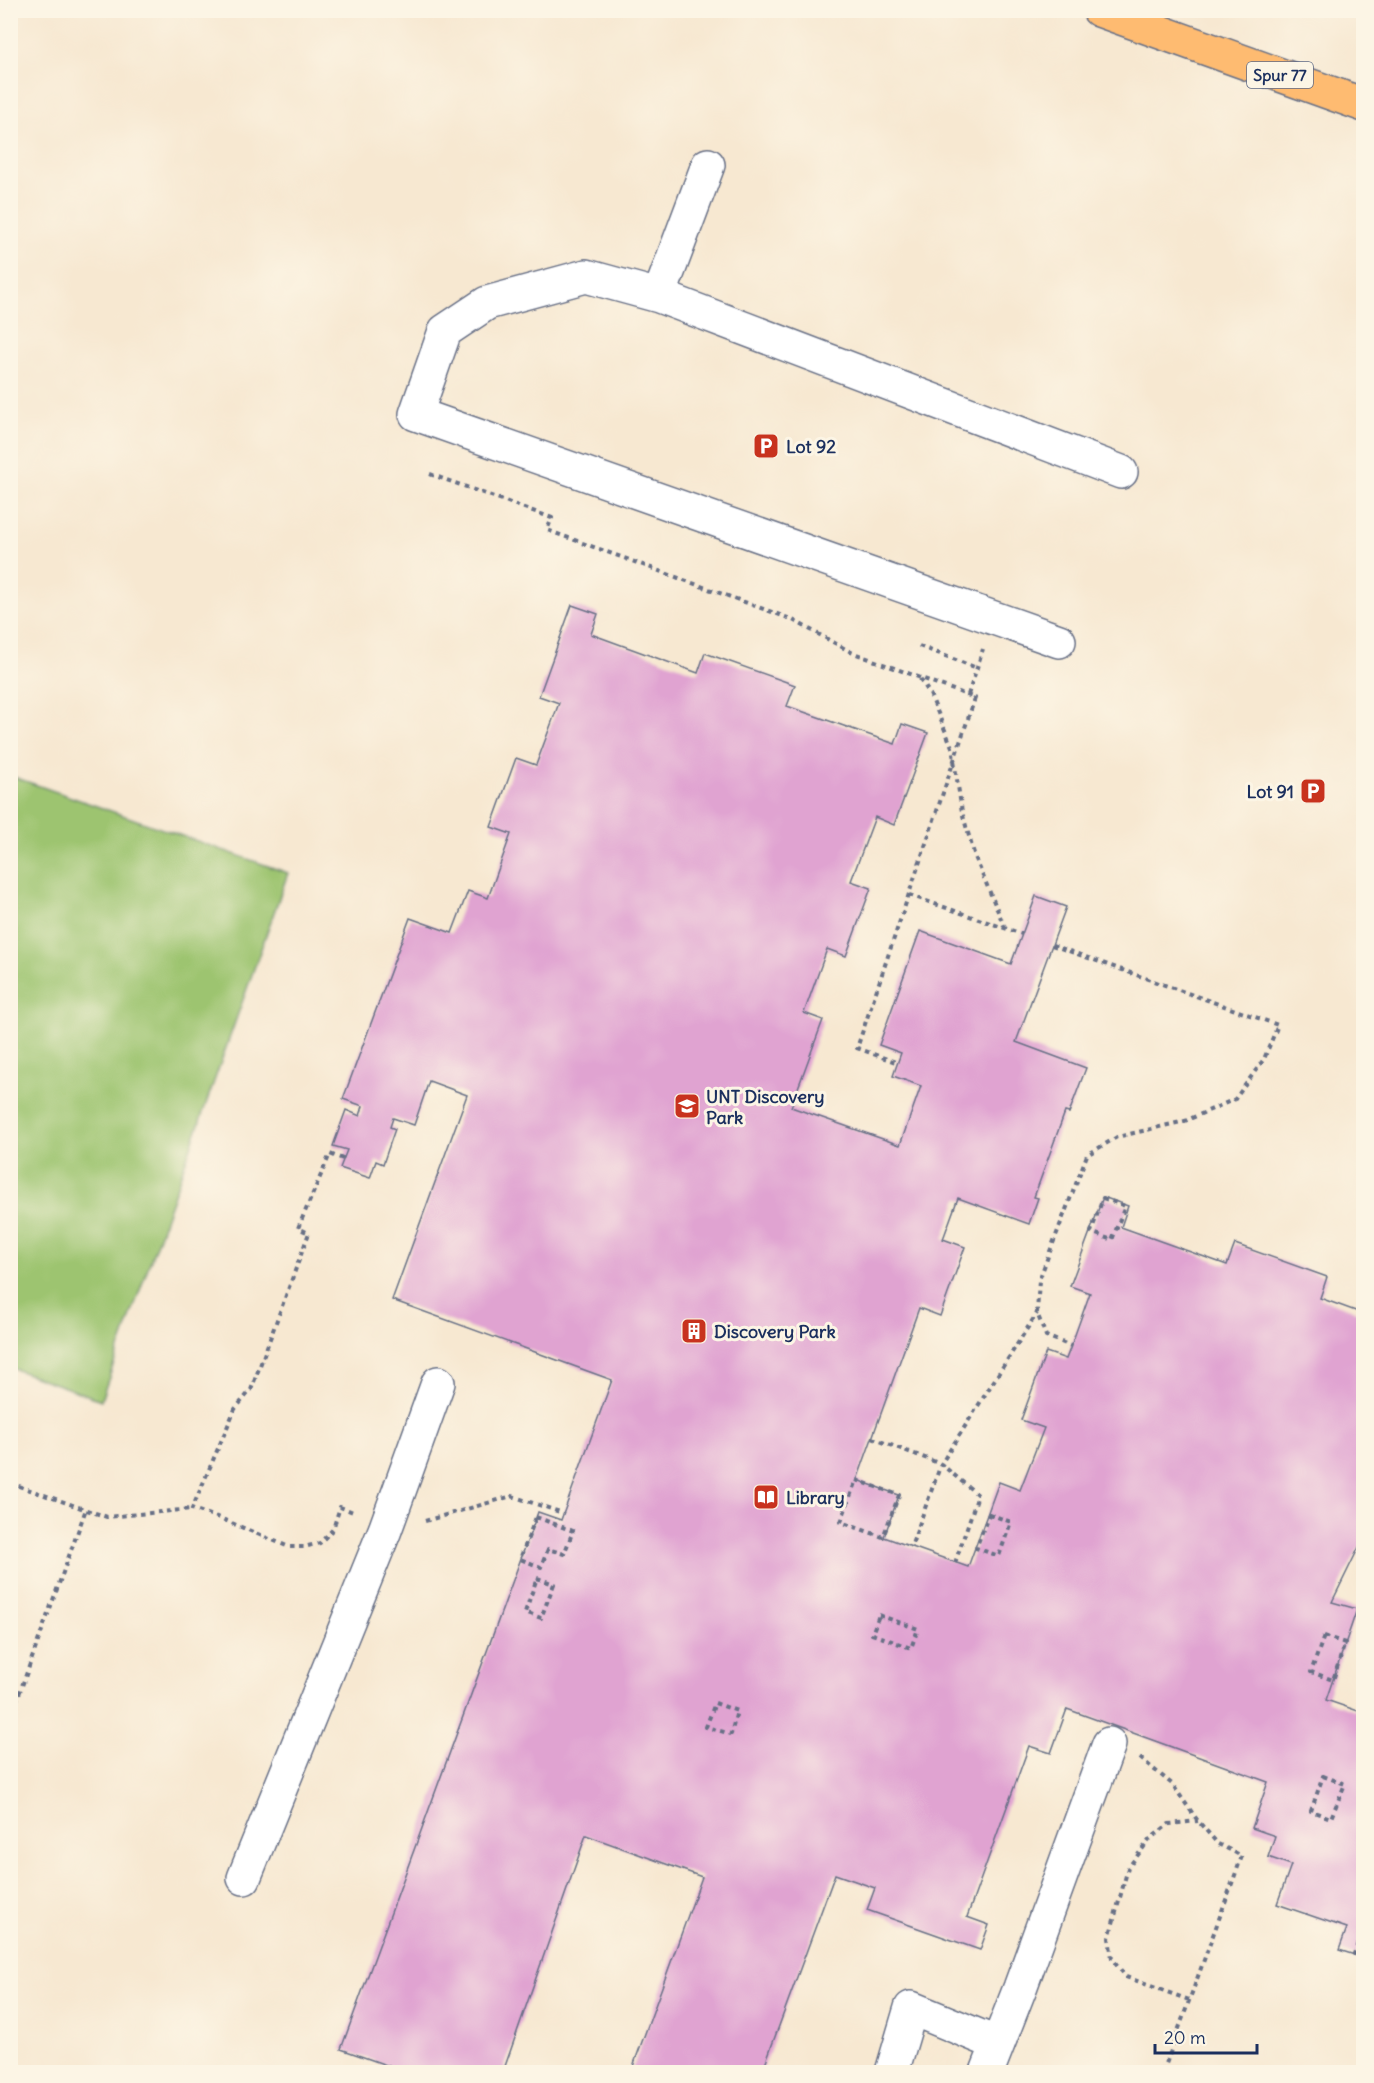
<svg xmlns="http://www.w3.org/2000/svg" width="1374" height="2083" font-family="Delius,sans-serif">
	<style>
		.grass { fill: #9dc46f; stroke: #5c7a66; stroke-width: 1.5 }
		.building { fill: #e0a3d1 }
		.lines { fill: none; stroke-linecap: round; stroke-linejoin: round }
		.minor-casing { stroke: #687086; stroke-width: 36 }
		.major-casing { stroke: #687086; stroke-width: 36 }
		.path { stroke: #687086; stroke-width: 4; stroke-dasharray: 4.5 4.5; stroke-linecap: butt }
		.minor { stroke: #fff; stroke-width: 33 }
		.major { stroke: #febb71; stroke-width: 33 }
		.labels { text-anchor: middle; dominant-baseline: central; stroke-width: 6; stroke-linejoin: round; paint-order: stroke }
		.shield { fill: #fcf5e5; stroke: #5e6a86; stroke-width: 1.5 }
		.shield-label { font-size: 16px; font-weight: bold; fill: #1b2f5e }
		.poi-label { font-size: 18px; font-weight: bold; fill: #1b2f5e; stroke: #fcf5e5; text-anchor: start }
	</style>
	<rect width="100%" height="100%" fill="#fcf5e5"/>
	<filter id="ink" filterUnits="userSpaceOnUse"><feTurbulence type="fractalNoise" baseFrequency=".0167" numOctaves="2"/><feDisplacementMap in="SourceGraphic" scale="12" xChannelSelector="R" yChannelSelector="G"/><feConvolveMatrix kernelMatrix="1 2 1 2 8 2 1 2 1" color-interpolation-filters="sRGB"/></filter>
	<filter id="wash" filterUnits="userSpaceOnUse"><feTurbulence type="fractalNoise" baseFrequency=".008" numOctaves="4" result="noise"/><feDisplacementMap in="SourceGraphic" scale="24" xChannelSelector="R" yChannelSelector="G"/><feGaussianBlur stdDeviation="1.35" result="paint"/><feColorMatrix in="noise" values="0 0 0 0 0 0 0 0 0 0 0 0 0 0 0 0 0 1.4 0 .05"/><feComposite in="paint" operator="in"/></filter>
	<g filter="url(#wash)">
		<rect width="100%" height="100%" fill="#f7e8d1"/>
		<path class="grass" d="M11 776 288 873 101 1400 11 1368Z"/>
		<g id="blocks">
			<path class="building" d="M572 605 598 614 591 634 698 673 705 653 795 685 787 706 895 744 902 724 928 733 894 825 875 817 851 881 871 888 846 956 827 949 804 1013 823 1020 791 1107 900 1145 921 1086 893 1076 901 1053 879 1045 920 931 1011 964 1036 896 1066 907 1016 1042 1086 1068 1069 1113 1065 1112 1034 1197 1038 1198 1029 1224 958 1198 943 1239 965 1247 940 1316 919 1308 857 1480 899 1495 884 1537 968 1567 999 1482 1020 1490 1044 1428 1021 1420 1046 1352 1066 1359 1071 1346 1090 1293 1070 1286 1103 1197 1128 1206 1121 1227 1227 1265 1235 1244 1327 1277 1320 1298 1364 1314V1548L1359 1547 1332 1602 1357 1609 1326 1700 1364 1713V1958L1339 1950 1347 1928 1277 1904 1291 1865 1268 1857 1275 1836 1252 1828 1268 1782 1067 1709 1051 1753 1029 1746 967 1917 989 1925 980 1950 867 1910 875 1888 835 1874 762 2072H631L702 1877 586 1835 503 2072H406L341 2049 538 1512 561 1520 612 1380 392 1300 467 1095 429 1081 414 1125 393 1118 390 1127 395 1129 383 1164 376 1161 370 1178 340 1168 347 1150 333 1146 346 1110 360 1116 363 1106 343 1099 410 918 452 933 468 891 488 898 511 834 491 827 516 758 536 765 559 703 539 696Z"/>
		</g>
	</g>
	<g filter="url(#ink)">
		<use href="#blocks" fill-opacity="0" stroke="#687086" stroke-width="1.5"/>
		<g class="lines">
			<g class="minor-casing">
				<path id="minor" d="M659 296 708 165
					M1059 641 416 414 445 331 487 303 586 276 659 296 1121 472
					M244 1878 385 1530 438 1383
					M892 2072 911 2008 998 2044
					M987 2072 1020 1988 1109 1744"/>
			</g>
			<g class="major-casing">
				<path id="major" d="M1099 10 1364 105"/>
			</g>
			<path class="path" d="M430 474 552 518 547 530 791 619 851 652 975 698 857 1048 898 1063
				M919 646 977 668
				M920 679 930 694 952 747 962 812 975 857 1005 928
				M968 695 983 649
				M909 895 1022 934
				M1052 945 1278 1025 1264 1059 1235 1099 1185 1121 1117 1137 1087 1155 1039 1280 1037 1313 1046 1336 1071 1346
				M343 1159 330 1154 298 1228 309 1233 251 1390 235 1409 192 1509 217 1517 289 1547H304L320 1543 333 1529 340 1507 356 1513
				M1103 1198 1125 1206 1112 1240 1091 1232Z
				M872 1438 941 1464 911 1547
				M856 1480 899 1495 883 1537 841 1522Z
				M10 1483 107 1517 192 1509
				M989 1514 1011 1522 999 1556 976 1548Z
				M536 1517 573 1531 564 1554 548 1549 541 1567 520 1559Z
				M425 1521 512 1496 563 1513
				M955 1563 978 1495 941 1464 1037 1313
				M537 1578 554 1584 541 1618 525 1612Z
				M879 1615 918 1629 911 1648 872 1634Z
				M1324 1636 1345 1643 1333 1680 1311 1672Z
				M715 1703 737 1711 731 1734 706 1727Z
				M10 1719 86 1509
				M1140 1758 1172 1784 1198 1821 1218 1844 1242 1856 1163 2072
				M1323 1776 1345 1784 1331 1818 1311 1811Z
				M1364 1926 1354 1954 1364 1956
				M1189 2000 1126 1977 1112 1958 1109 1938 1128 1868 1150 1839 1169 1824 1198 1821"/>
			<use href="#minor" class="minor"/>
			<use href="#major" class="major"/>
		</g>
	</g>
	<defs>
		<g id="parking-square" transform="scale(1.35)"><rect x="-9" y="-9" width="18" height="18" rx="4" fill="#c8321e" stroke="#fcf5e5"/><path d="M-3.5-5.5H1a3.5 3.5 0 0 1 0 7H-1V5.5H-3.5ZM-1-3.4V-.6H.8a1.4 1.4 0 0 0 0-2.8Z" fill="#fff"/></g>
		<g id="university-square" transform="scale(1.35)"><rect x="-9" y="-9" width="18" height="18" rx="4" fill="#c8321e" stroke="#fcf5e5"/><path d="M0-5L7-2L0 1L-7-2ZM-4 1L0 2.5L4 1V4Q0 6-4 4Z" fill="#fff"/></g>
		<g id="building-square" transform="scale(1.35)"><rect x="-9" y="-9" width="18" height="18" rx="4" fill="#c8321e" stroke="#fcf5e5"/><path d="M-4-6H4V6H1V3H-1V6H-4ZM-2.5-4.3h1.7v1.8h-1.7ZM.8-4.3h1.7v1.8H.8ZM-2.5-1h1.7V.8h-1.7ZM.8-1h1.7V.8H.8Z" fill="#fff"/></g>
		<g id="library-square" transform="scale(1.35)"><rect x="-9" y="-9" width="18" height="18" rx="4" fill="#c8321e" stroke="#fcf5e5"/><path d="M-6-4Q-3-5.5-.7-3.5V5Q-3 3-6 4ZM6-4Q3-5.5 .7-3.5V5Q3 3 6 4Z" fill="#fff"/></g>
	</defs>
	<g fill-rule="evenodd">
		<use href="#parking-square" x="766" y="446"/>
		<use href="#parking-square" x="1313" y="791"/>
		<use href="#university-square" x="687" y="1106"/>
		<use href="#building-square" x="694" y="1331"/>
		<use href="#library-square" x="766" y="1497"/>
	</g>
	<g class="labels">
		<rect class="shield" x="1247" y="62" width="66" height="26" rx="4.5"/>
		<g class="shield-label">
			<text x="1280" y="75">Spur 77</text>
		</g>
		<g class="poi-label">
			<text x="786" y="446">Lot 92</text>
			<text x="1294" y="791" text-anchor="end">Lot 91</text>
			<text x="706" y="1096">UNT Discovery<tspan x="706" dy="21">Park</tspan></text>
			<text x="714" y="1331">Discovery Park</text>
			<text x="786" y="1497">Library</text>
		</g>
	</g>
	<rect width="1374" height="2083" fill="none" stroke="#fcf5e5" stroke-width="36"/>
	<path d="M1155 2044v9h102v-9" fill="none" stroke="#1b2f5e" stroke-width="3"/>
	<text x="1164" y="2044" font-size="18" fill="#1b2f5e" stroke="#fcf5e5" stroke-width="4.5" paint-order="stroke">20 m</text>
</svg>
